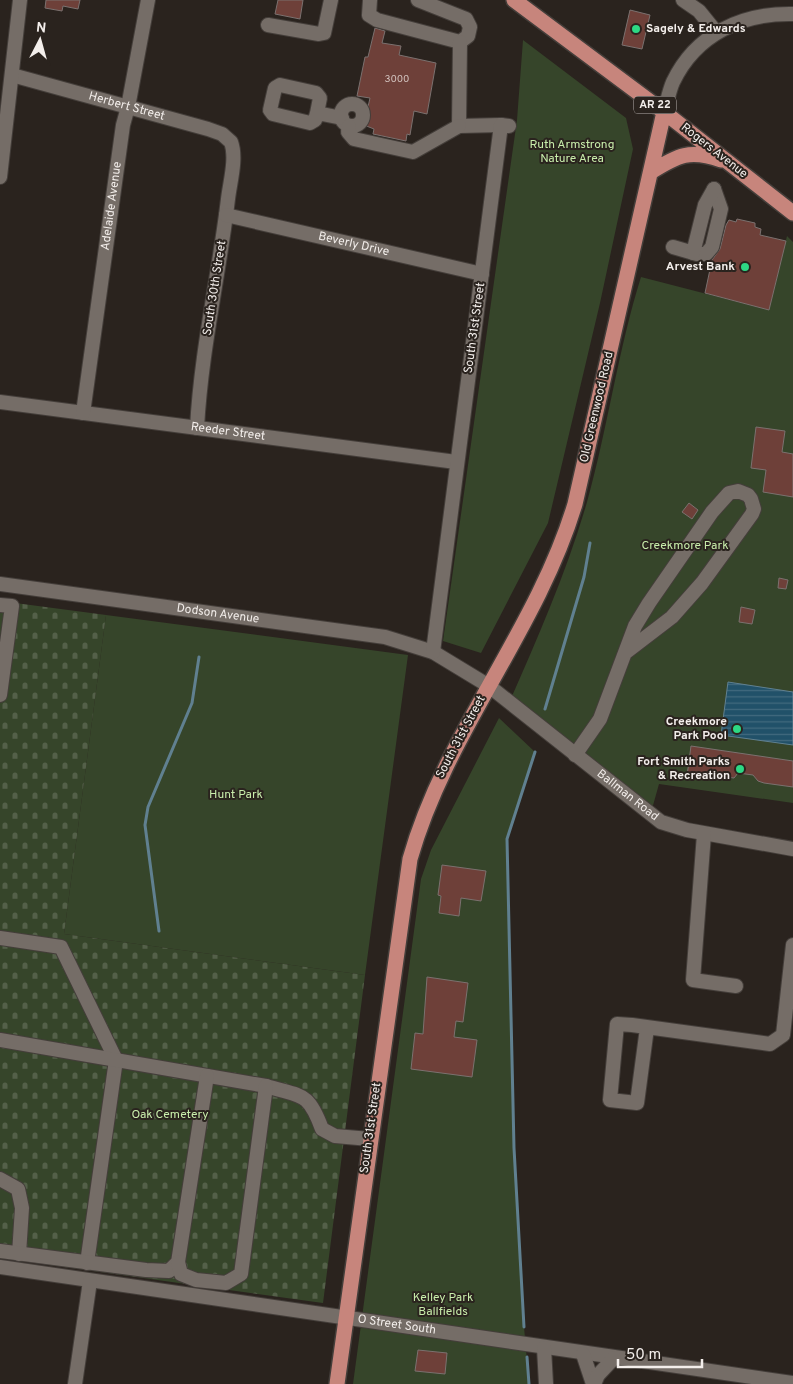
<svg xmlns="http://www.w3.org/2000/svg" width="793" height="1384" font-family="Overpass,sans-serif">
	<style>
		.green { fill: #36452a }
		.cemetery { fill: url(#cemetery-stones) }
		.water { fill: url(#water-rules); stroke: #608090 }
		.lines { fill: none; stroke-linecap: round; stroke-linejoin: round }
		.stream { stroke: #608090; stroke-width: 3 }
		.building { fill: #6e4039; stroke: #7b716f }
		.minor-casing { stroke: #443e3a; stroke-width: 16 }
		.major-casing { stroke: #443e3a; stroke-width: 18 }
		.minor { stroke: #756d67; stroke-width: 14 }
		.major { stroke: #c7857c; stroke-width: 15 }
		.poi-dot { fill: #2dd884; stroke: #2a231e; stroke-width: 2 }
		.labels { text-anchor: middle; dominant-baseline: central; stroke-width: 4; stroke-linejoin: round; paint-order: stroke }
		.number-label { font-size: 10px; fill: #d2c2be }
		.shield { fill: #2a231e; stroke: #b7b1ae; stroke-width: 1 }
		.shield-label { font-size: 11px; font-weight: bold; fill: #f3eeeb }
		.poi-label { font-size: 12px; font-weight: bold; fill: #f3eeeb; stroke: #2a231e; text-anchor: end }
		.street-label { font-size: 12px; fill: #f3eeeb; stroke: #2a231e }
		.park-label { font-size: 12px; fill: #c8edab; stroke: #2a231e }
	</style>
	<defs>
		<pattern id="cemetery-stones" width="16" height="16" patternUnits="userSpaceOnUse" patternTransform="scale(1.25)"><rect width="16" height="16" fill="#36452a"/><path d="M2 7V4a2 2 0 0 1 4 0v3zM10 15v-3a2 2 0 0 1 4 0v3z" fill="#546049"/></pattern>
		<pattern id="water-rules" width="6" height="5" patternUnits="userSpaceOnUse" patternTransform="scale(1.25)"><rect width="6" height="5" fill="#215169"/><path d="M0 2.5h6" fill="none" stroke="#426a7f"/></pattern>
	</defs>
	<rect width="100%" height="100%" fill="#2a231e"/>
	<path class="green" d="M523 40 626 118 633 149 600 303 548 523 481 653 443 641 517 120Z
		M787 236 793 242V803L659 784 652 809 509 703C538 637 567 571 587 502 608 427 618 350 641 277L769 310Z
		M106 615 408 655 365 975 64 934Z
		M499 718 535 752 507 839 514 1148 524 1327 529 1384H353L421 879 431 850Z"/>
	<path class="cemetery" d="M0 601 106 615 64 934 365 975 323 1303 0 1258Z"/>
	<path class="water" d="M728 682 793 692V745L721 735Z"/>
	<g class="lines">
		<path class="stream" d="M545 709 584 577 590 543
			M159 931 145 825 148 807 192 703 199 657
			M524 1327 514 1148 507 839 535 752
			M527 1357 529 1384"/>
	</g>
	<path class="building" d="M46 0H80L78 9 63 6 62 11 45 8Z
		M278 0H303L300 19 275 14Z
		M630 10 650 15 642 49 622 45Z
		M375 28 385 31 382 43 401 46 399 55 436 63 427 114 414 111 410 135 407 134 406 141 373 134 374 129 364 125 370 98 357 96 365 57H368Z
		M737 219 755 223V227L761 229 760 235 786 241 769 310 705 293 712 260 720 249 726 225 729 220 736 222Z
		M756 427 785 431 782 452 793 454V497L763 492 766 470 751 468Z
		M689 503 698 510 692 519 682 512Z
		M779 578 788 580 786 589 778 588Z
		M741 607 755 610 752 624 739 622Z
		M691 746 793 761V787L764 783 758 781 753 775 738 773 734 778 699 774 698 777 687 776Z
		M442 865 486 871 481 901 461 898 459 916 439 913 441 896 438 895Z
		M427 977 468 983 463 1022 456 1021 454 1037 477 1040 472 1077 411 1069 415 1033 423 1034Z
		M418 1350 447 1353 445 1374 415 1371Z"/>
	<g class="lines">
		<g class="minor-casing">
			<g id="minor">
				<path d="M370 0 369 15 377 20 460 42 468 36 470 27 466 19 418 0"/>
				<path d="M683 0 699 11 716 32"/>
				<path d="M268 25 319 34 324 33 331 0"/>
				<path d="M460 42 459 126 501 125"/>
				<path id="s1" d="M12 75 208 129 222 134 231 142C237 158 230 182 228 199 219 275 201 351 197 428"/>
				<circle cx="352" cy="115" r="11"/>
				<path d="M664 112C667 103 669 91 673 82 696 34 742 13 793 14"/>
				<path d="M317 113 320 98 316 93 280 85 275 88 270 110 273 114 310 123 315 120 317 113 342 118"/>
				<path d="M349 126 348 132 354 139 413 152 459 126"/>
				<path d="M0 177 20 0"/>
				<path id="s2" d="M226 215 482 274"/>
				<path d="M673 247 697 254H706L712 247 721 209 714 189"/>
				<path d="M693 253 705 205 714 189"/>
				<path id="s3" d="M0 402 456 462"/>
				<path id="s4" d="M83 413 123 125 128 107 148 0"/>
				<path id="s5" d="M0 584 385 637 433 652 489 686 661 822 687 830 793 849"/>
				<path d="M0 605 12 606 0 695"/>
				<path d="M433 652 501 125 509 126"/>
				<path d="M575 755 600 719 635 626 649 603 712 512 729 493 738 491 748 495 751 499 754 509 752 514 702 583 672 617 625 653"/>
				<path d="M704 834 693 980 736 986"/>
				<path d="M0 938 61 947 116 1060 87 1263"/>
				<path d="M647 1028 637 1103 610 1100 617 1024 632 1025 770 1044 783 1035 793 945"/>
				<path d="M0 1040 266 1086C302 1097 308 1091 322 1129L335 1136 370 1139"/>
				<path d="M0 1179 18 1189 22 1208 19 1254"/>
				<path d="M0 1251 146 1270 169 1271 178 1262 207 1076"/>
				<path d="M178 1262 181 1274 196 1280 226 1283 241 1274 266 1086"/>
				<path id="s6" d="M0 1267 793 1383"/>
				<path d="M544 1348 546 1384"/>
				<path d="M583 1354 593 1384"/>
				<path d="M75 1384 90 1281"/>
				<path d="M594 1384 598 1375 614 1358"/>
			</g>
		</g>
		<g class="major-casing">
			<path id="major" d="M514 0 664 112 793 213
				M651 172C678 155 690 149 721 160
				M337 1384 410 859C446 732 537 630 575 504L664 112"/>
		</g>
		<use href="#minor" class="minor"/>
		<use href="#major" class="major"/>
	</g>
	<g class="poi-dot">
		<circle cx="636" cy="29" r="5"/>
		<circle cx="745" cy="267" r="5"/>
		<circle cx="737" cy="729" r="5"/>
		<circle cx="740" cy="769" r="5"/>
	</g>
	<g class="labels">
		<g class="number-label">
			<text x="397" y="79">3000</text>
		</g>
		<rect class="shield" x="634" y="96.5" width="42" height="17" rx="4"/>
		<g class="shield-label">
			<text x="655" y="105">AR 22</text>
		</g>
		<g class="poi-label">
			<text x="646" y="29" text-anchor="start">Sagely &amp; Edwards</text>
			<text x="735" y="267">Arvest Bank</text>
			<text x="727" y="722">Creekmore<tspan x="727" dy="14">Park Pool</tspan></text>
			<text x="730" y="762">Fort Smith Parks<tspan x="730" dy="14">&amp; Recreation</tspan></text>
		</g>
		<g class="street-label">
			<text stroke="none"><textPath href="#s1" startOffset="119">Herbert Street</textPath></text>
			<text transform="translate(714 151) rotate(38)">Rogers Avenue</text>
			<text stroke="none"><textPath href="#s4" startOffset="209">Adelaide Avenue</textPath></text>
			<text stroke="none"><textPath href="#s2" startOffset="131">Beverly Drive</textPath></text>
			<text transform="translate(215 288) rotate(-81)">South 30th Street</text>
			<text transform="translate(475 328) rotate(-82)">South 31st Street</text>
			<text transform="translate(597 407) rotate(-77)">Old Greenwood Road</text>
			<text stroke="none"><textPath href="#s3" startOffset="230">Reeder Street</textPath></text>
			<text stroke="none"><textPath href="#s5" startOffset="220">Dodson Avenue</textPath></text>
			<text transform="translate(461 737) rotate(-62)">South 31st Street</text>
			<text stroke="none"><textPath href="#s5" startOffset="681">Ballman Road</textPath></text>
			<text transform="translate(371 1128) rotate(-82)">South 31st Street</text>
			<text stroke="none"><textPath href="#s6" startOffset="401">O Street South</textPath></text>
		</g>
		<g class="park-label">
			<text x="572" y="145">Ruth Armstrong<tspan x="572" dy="14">Nature Area</tspan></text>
			<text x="685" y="546">Creekmore Park</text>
			<text x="236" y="795">Hunt Park</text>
			<text x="170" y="1115">Oak Cemetery</text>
			<text x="443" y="1298">Kelley Park<tspan x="443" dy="14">Ballfields</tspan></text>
		</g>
	</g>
	<g transform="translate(40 40) rotate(6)" stroke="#2a231e" stroke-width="4" paint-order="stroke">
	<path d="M0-4L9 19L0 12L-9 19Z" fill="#f3eeeb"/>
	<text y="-8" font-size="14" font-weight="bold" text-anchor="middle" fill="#f3eeeb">N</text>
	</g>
	<path d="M618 1359v8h84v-8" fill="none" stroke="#f3eeeb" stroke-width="2.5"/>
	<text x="626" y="1359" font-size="15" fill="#f3eeeb" stroke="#2a231e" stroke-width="4" paint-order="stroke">50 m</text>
</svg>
